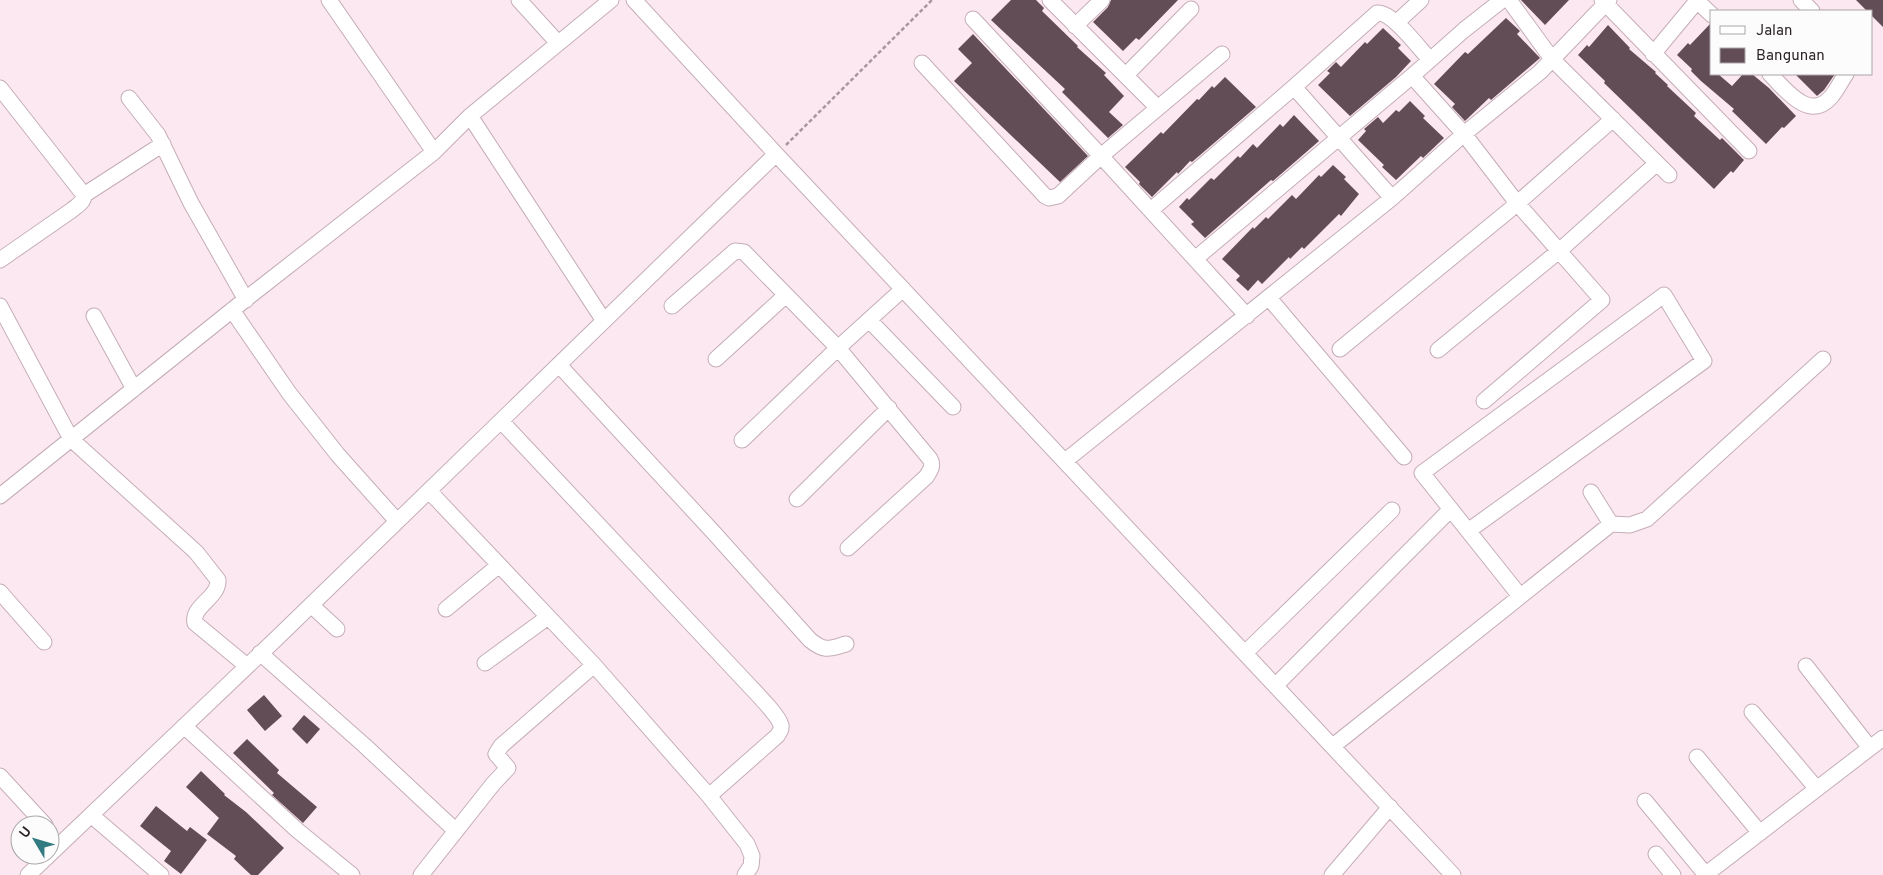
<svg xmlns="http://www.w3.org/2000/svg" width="1883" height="875" font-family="Overpass,sans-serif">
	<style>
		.building { fill: #624d56 }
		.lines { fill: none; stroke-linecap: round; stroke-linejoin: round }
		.minor-casing { stroke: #c5adb7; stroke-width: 17 }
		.path { stroke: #a8989e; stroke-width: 2.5; stroke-dasharray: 4 2.5; stroke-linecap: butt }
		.minor { stroke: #fff; stroke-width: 15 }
	</style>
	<rect width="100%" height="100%" fill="#fce8f0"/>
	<path class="building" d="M1011 0H1036L1044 8 1042 11 1078 46 1077 47 1106 73 1104 75 1124 96 1109 112 1123 125 1108 138 1062 92 1065 89 991 20Z
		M1111 0H1178L1139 40 1136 38 1123 51 1093 22 1108 7Z
		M1521 0H1569L1545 25Z
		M1856 0H1883V27L1872 16V11H1867Z
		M1506 18 1520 31 1517 34 1540 58 1491 100 1489 98 1465 121 1452 107 1455 104 1434 84 1465 52 1468 54Z
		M1710 24H1712V74H1718L1732 86 1743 74H1752L1769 88 1796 116 1784 128 1782 127 1766 144 1732 111 1734 109 1701 81 1691 71 1692 69 1677 55 1688 43 1690 45Z
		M1608 25 1630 48 1629 49 1656 72 1655 73 1668 85 1667 86 1696 113 1694 116 1720 140 1722 138 1744 160 1733 173 1731 171 1714 189 1604 83 1605 81 1578 55 1587 45 1589 47Z
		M1383 28 1401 45 1398 48 1411 61 1396 77 1350 116 1318 85 1330 73 1327 71 1336 62 1341 67 1365 42 1367 44Z
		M973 34 1088 156 1060 182 954 81 972 63 958 49Z
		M1795 74H1835L1824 90 1817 96Z
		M1225 77 1256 107 1192 162 1190 161 1178 174 1177 172 1152 197 1139 184 1140 182 1125 167 1161 132 1163 134 1197 99 1199 100 1212 86 1214 88Z
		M1410 101 1425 116 1423 118 1444 138 1423 158 1421 156 1396 180 1382 167 1384 165 1358 140 1366 131 1364 129 1378 117 1383 123 1396 110 1399 112Z
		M1294 115 1319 141 1273 181 1271 180 1205 238 1191 224 1194 222 1179 207 1187 198 1189 200 1211 178 1214 180 1238 156 1240 158 1253 144 1257 148 1280 124 1283 127Z
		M1333 165 1346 177 1344 179 1359 194 1341 216 1339 214 1304 249 1302 247 1290 259 1289 257 1262 284 1258 280 1248 291 1236 280 1240 276 1222 259 1253 227 1254 229 1266 217 1268 219 1292 195 1296 199 1319 175 1321 177Z
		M264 695 282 716 265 731 247 710Z
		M304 715 320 729 307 744 292 729Z
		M247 739 279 770 277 773 317 807 303 823 272 795 274 793 233 753Z
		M201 771 225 794 224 795 246 812 284 848 258 875H251L234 859 236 856 207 834 219 818 186 787Z
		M156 806 187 831 190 827 207 840 181 874 164 861 171 851 140 826Z"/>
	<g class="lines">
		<g class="minor-casing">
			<path id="minor" d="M329 0 434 152
				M519 0 558 43
				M634 0 776 154 1453 875
				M1050 0 1158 108
				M1509 0 1552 59 1669 175
				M1602 0 1749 151
				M1696 0 1712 15
				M1801 0 1812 11
				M973 19 1101 156 1247 316
				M1396 23 1421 0
				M1075 26 1102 0
				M1653 54 1697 1
				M922 63 1045 196 1049 198 1058 196 1101 156 1222 54
				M1770 74C1785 89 1809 122 1831 97 1837 90 1841 81 1846 74
				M1126 75 1191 9
				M1294 87 1392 198
				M0 88 84 195C84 202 78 205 72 210L0 260
				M129 98 158 135 191 203 246 300
				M470 116 604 321
				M84 195 163 144
				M1151 210 1294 87 1377 13C1392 11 1420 49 1430 60
				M1195 259 1412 76
				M1269 298 1404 457
				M0 306 71 439 196 552 218 580C219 598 191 606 195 623L247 666
				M672 306 735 251 744 252 838 348 930 459C934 466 930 471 926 477L848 548
				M232 310 289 393 338 455 397 521
				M94 316 134 389
				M869 320 953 407
				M1340 349 1512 208 1613 119
				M1438 350 1559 251 1657 163
				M716 359 786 295
				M559 365 715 534 810 640C825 652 829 649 846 644
				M1484 401 1602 300 1517 203 1464 134 1412 76 1464 30 1502 0
				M501 421 744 680C753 690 777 713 781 725 782 730 779 733 777 736L709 796
				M742 440 838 348 903 289
				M1065 461 1392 198 1464 134 1540 72 1609 0
				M429 491 594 665 709 796 747 844 752 856 751 866 745 875
				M1591 492 1611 524
				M0 496 251 295 434 152 470 116 611 0
				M797 499 889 408
				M1468 531 1704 361 1664 295 1422 473 1520 596
				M0 592 44 642
				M311 605 337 629
				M446 609 498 566
				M260 653 364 745 456 831
				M1245 653 1392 510
				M485 663 548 617
				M1806 666 1870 748
				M1276 685 1451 509
				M1752 712 1817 789
				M184 726 297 830 352 875
				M1333 746 1611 524 1630 525 1647 519 1823 359
				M1697 757 1760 833
				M0 776 45 825
				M1645 801 1706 875
				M91 815 161 875
				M50 854 278 637 776 154
				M1656 854 1673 875
				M28 875 49 855
				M421 875 493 784 508 768 496 754 501 746 594 665
				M1332 875 1390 807
				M1705 875 1883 738"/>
		</g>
		<path class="path" d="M786 145 932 0"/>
		<use href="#minor" class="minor"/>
	</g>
	<rect x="1710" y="10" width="162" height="65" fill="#fcfcfc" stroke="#a9a5a7"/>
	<rect x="1720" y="26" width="25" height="8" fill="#ffffff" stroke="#a9a5a7"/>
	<text x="1756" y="35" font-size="15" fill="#2c2327">Jalan</text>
	<rect x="1720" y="48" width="25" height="15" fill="#624d56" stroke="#a9a5a7"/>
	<text x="1756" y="60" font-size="15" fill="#2c2327">Bangunan</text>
	<g transform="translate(35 840) rotate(308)"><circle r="24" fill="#fcfcfc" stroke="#a9a5a7"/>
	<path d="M0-4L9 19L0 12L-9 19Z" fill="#327b80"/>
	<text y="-8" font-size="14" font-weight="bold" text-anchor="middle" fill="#2c2327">U</text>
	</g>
</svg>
